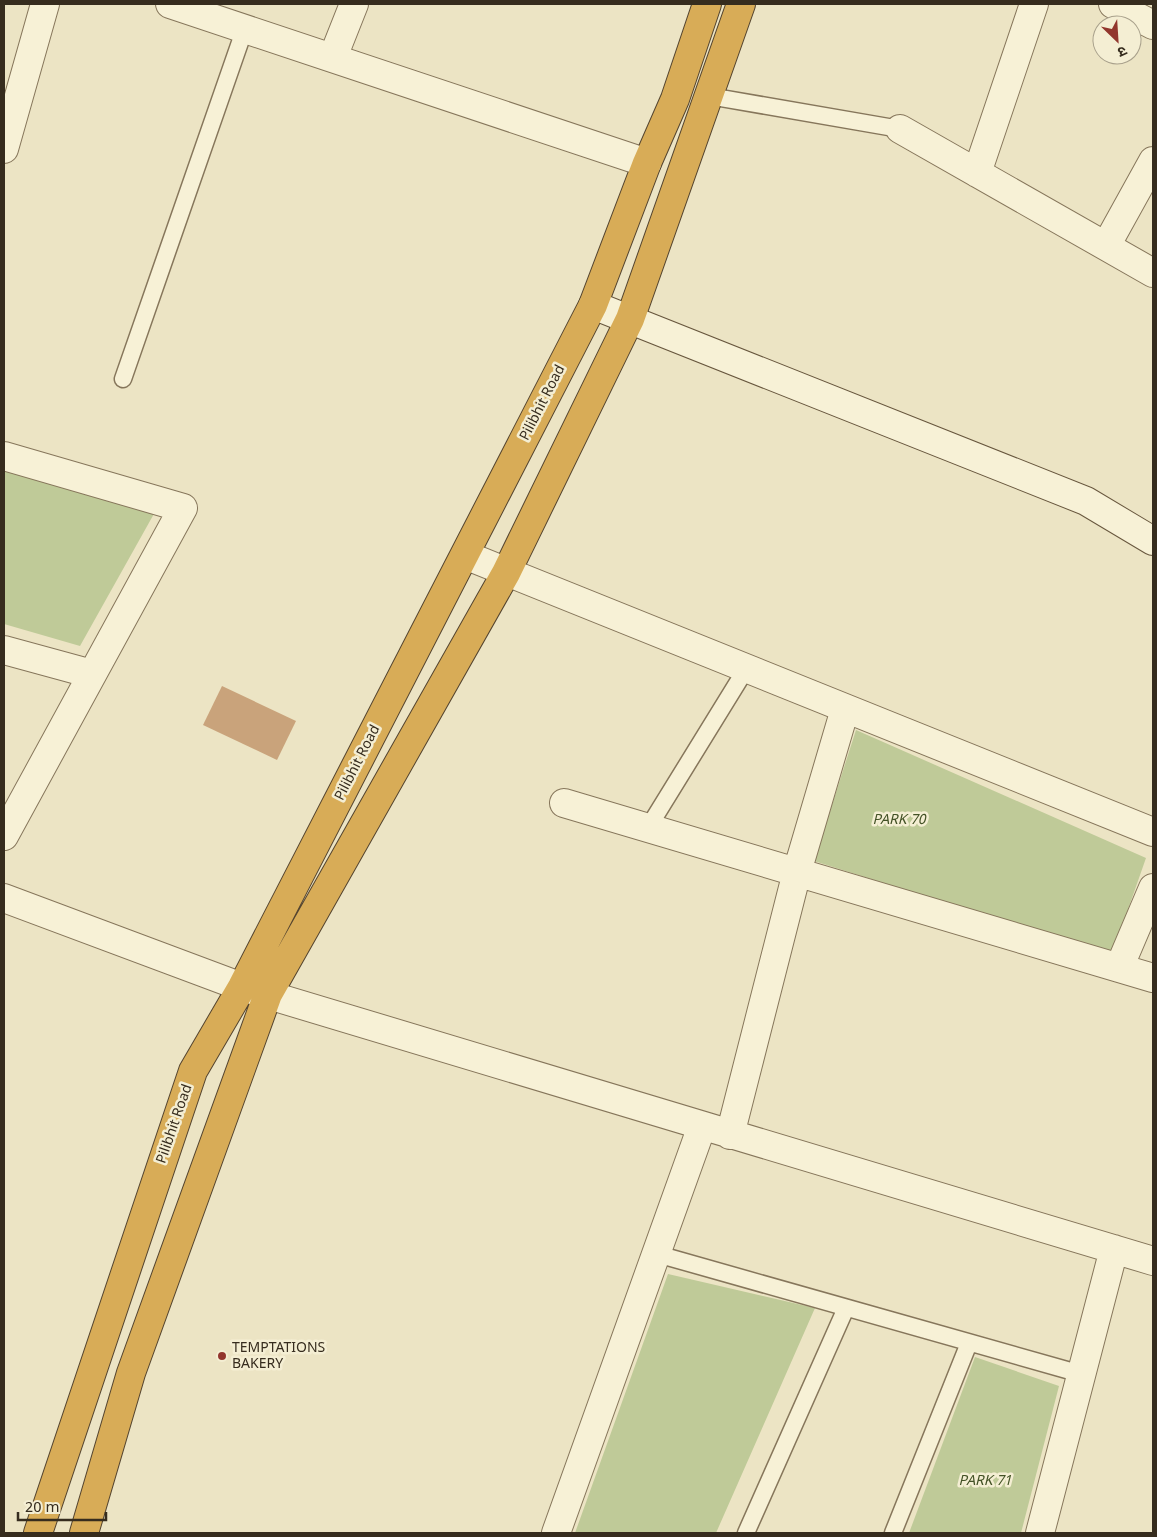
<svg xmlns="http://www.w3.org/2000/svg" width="1157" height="1537" font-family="Georgia,'Noto Sans Devanagari',serif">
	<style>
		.green { fill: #bfca98 }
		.building { fill: #c9a37b }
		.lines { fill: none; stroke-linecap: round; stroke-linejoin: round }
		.lane-casing { stroke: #86765b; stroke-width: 19 }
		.street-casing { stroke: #86765b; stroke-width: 30 }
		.secondary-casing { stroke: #68573e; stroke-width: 30 }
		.highway-casing { stroke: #54442f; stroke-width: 30 }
		.lane { stroke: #f7f1d6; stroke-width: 16 }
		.street { stroke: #f7f1d6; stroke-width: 28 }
		.secondary { stroke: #f7f1d6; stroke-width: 28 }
		.highway { stroke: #d8ac57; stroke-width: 28 }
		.poi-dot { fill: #92362d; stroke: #f4eed3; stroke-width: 2 }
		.labels { text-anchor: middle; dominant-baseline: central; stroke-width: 5; stroke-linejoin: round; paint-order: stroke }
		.street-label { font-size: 14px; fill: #362c1e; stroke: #f4eed3 }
		.park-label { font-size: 14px; font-style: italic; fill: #435226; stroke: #f4eed3 }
		.poi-label { font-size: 14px; fill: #362c1e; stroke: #f4eed3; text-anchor: start }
	</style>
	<rect width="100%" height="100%" fill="#ece4c4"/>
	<path class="green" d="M4 466 155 512 80 646 4 624Z
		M856 730 1146 858 1112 955 814 861Z
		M668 1274 815 1308 716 1533H575Z
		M975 1357 1059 1386 1021 1533H909Z"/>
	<path class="building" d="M222 686 296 721 277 760 203 725Z"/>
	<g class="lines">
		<g class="lane-casing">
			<path id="lane" d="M709 96 900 129
				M123 379 245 28
				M648 828 746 669
				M657 1254 1081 1374
				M746 1533 846 1308
				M893 1533 969 1343"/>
		</g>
		<g class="street-casing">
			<path id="street" d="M170 4 647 163
				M1113 4 1153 25
				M333 57 354 4
				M900 129 1153 273
				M4 149 45 4
				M977 173 1034 4
				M1106 246 1153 161
				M4 456 183 508 4 836
				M465 555 1153 832
				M4 650 92 674
				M564 803 1153 978
				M4 898 242 987 1153 1261
				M1119 968 1153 888
				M730 1135 797 872 845 709
				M556 1533 702 1126
				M1040 1533 1114 1249"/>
		</g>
		<g class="secondary-casing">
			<path id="secondary" d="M593 305 1086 501 1153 541"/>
		</g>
		<g class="highway-casing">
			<path id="highway" d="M38 1533 193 1071 242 987 593 305 647 163 675 99 707 4
				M84 1533 131 1373 268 994 506 573 630 319 741 4"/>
		</g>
		<use href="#lane" class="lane"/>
		<use href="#street" class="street"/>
		<use href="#secondary" class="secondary"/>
		<use href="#highway" class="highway"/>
	</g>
	<circle class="poi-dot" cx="222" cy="1356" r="5"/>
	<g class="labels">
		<g class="street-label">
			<text transform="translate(543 403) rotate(-63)">Pilibhit Road</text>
			<text transform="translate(358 763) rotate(-63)">Pilibhit Road</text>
			<text transform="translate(175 1124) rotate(-71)">Pilibhit Road</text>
		</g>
		<g class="park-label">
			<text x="899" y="820">PARK 70</text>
			<text x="985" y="1481">PARK 71</text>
		</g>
		<g class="poi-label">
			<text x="232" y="1348">TEMPTATIONS<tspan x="232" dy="16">BAKERY</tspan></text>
		</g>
	</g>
	<rect width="1157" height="1537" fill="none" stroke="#362c1e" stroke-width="10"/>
	<g transform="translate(1117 40) rotate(155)"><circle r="24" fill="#f4eed3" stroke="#a8a08b"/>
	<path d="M0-4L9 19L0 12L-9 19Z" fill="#92362d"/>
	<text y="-8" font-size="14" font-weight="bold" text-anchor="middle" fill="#362c1e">उ</text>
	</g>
	<path d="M18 1512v8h88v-8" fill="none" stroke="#362c1e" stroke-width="2.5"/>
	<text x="25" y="1512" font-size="15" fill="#362c1e" stroke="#f4eed3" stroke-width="4" paint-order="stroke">20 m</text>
</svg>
